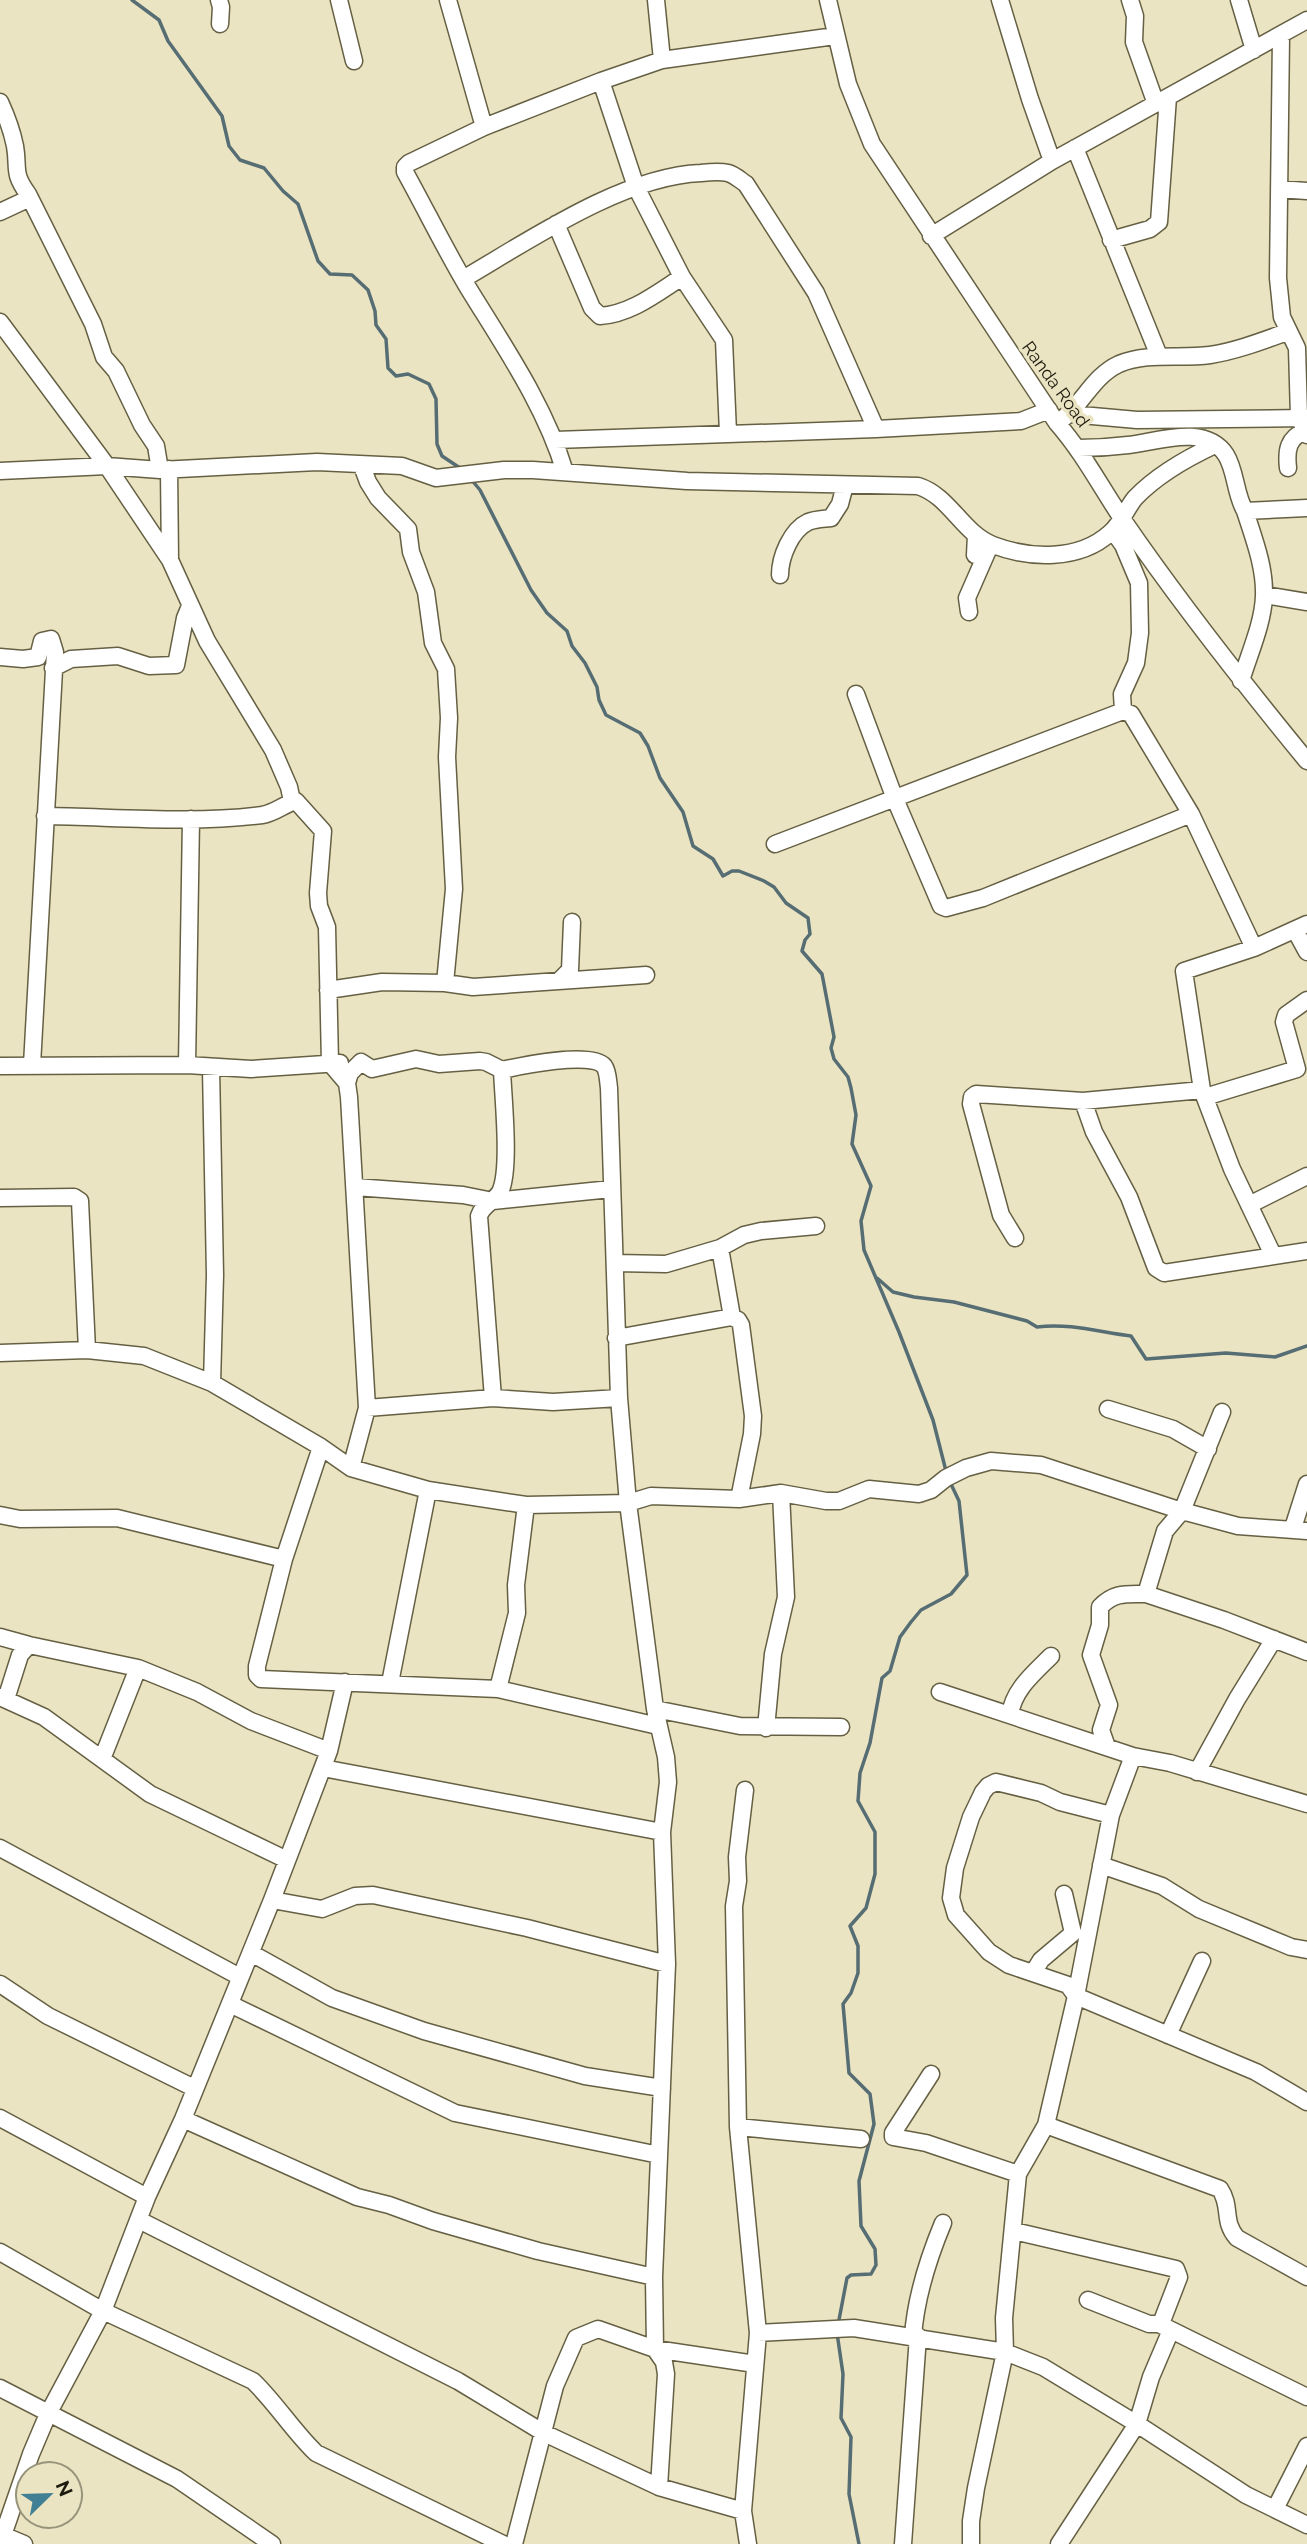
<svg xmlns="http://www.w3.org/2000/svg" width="1307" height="2544" font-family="Raleway,sans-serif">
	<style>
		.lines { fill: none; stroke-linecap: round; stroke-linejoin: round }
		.stream { stroke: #566d73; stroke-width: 3.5 }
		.minor-casing { stroke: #656043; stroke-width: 19 }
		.minor { stroke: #fff; stroke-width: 16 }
		.labels { text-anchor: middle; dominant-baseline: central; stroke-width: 7; stroke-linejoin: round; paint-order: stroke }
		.street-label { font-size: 18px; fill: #1d1b0f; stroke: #eae4c3 }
	</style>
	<rect width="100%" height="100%" fill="#eae4c3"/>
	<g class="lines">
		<path class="stream" d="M132 0 159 20 168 41 222 116 229 146 240 160 264 168 283 191 298 204 318 261 330 274 352 275 368 290 375 311 376 325 386 339 388 368 396 376 408 374 429 384 436 399 437 444 442 456 463 470
			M470 478 480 490 531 590 547 613 567 631 572 646 585 663 597 687 599 700 606 715 640 733 648 746 660 778 683 812 693 846 713 859 723 876 732 871H739L764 881 774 887 786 903 808 918 810 934 805 940 802 951 822 974 834 1037 831 1048 834 1059 848 1077 851 1088 856 1115 852 1144 871 1186 861 1221 864 1250 899 1332 933 1420 946 1471
			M877 1278 893 1292 914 1297 954 1302 1027 1321 1037 1327C1070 1323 1099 1332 1131 1336L1146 1359 1226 1353 1275 1357 1307 1346
			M838 2325 847 2278 851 2275 871 2274 876 2265 875 2249 861 2226 859 2181 874 2124 870 2094 849 2073 843 2004 851 1993 858 1973V1946L850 1926 866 1908 875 1874V1832L858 1801 860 1773 870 1743 882 1678 890 1671 900 1637 911 1622 921 1610 951 1594 967 1575 959 1501 950 1482
			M837 2333 843 2374 841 2418 851 2437 849 2494 859 2544"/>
		<g class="minor-casing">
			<path id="minor" d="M219 0 221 7 220 24
				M339 0 354 61
				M448 0 484 127
				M656 0 662 60
				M828 0 848 84 872 144 1057 423C1084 454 1100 486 1123 520 1180 603 1243 683 1307 761
				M1000 0 1030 99 1052 161
				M1130 0 1135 16 1134 42 1156 104
				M1239 0 1254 50
				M1281 36 1278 278 1282 317 1297 348 1299 417 1307 435
				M601 81 636 187 682 277 724 340 728 433
				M0 102C6 115 12 131 15 146 19 169 12 172 28 194L93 324 104 357 116 371 142 425 156 446 160 470
				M1075 148 1159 356
				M1279 189 1307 191
				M0 212 30 198
				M556 224 592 308 600 316C631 314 657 293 682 277
				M931 236 1052 161 1307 20
				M1111 240 1150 229 1159 222 1168 97
				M463 279C530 240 623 176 701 173 710 172 720 171 728 173 735 175 740 180 746 184L816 293 876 429
				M0 322 107 466 170 560 207 641 273 750 289 787 292 801
				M1070 414 1137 420 1307 418
				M1057 423C1082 407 1091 377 1119 364 1147 352 1180 359 1210 355 1236 351 1262 341 1287 332
				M555 440 876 429 1021 421 1049 410
				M1079 448C1096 448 1112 447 1128 445 1157 442 1205 423 1226 455 1236 471 1235 494 1245 511L1307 508
				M362 466 368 482 378 498 408 529 411 552 426 592 433 643 446 669 449 718 447 757 454 889 445 983
				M1288 468C1286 450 1288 438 1305 431
				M169 469 170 560
				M0 471 107 466 160 470 317 462 402 466 436 478 504 470H533L687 481 918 486C950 496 962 533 993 545 1030 559 1079 561 1110 533 1121 524 1126 509 1135 498 1157 475 1187 458 1215 445
				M565 472C545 405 503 345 467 286 445 249 426 210 405 172V167L409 163 484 127 601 81 662 60 835 36
				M1113 531 1123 545 1139 583 1140 633 1136 663 1122 694 1123 711
				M780 575C780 557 791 530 808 522 815 519 823 519 831 518L840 504 845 485
				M1264 595 1307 602
				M969 612 967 598 988 550 975 555 976 535
				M0 657 23 659 38 657 42 641 51 639 55 652 32 1065
				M53 668 71 659 118 656 149 666 176 665 185 618 190 606
				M1241 681C1249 654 1263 624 1264 596 1265 567 1254 539 1245 511
				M856 694 895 799 941 906 946 908 983 898 1191 814
				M45 816C117 817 191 824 262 815 275 813 284 804 296 801L323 831 318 893 319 906 327 927 330 1063 347 1083 349 1097 367 1408 351 1468
				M775 844 1123 711 1131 714 1191 814 1254 948
				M1295 930 1307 952
				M559 981 570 970 572 922
				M328 990 382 982 445 983 473 987 646 975
				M187 1065 191 819
				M0 1066 187 1065 251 1069 340 1063
				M211 1068 215 1275 212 1383
				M347 1083 350 1073 361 1062 372 1069 416 1059 439 1064 480 1061 486 1062 502 1070C520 1066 592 1051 604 1066 608 1071 608 1081 609 1088L619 1398 628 1503 655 1709 666 1757 668 1782 662 1832 667 1964 654 2277 655 2349 664 2362 666 2374 659 2487
				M1205 1097 1297 1069 1284 1022 1286 1015 1307 1000
				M1083 1101 1094 1132 1129 1197 1156 1268 1164 1273 1307 1251
				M355 1187 463 1195 493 1201 611 1189
				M0 1198 74 1197 80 1201 87 1350
				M1249 1205 1307 1176
				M1015 1238 1001 1215 971 1104 972 1097 976 1094 1083 1101 1202 1090
				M720 1248 732 1317
				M1273 1255 1232 1169 1202 1090 1184 971 1254 948 1307 924
				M616 1263 666 1264 720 1248 744 1235 761 1231 816 1226
				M616 1338 732 1317 738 1320 741 1325 753 1416 752 1434 739 1499
				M0 1353 87 1350 144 1356 212 1383 321 1447 351 1468 428 1490 526 1505 628 1503 651 1496 739 1499 781 1493 826 1501H839L869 1489 919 1494 931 1490 946 1478 966 1468 991 1461 1041 1465 1182 1511 1238 1526 1307 1531
				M493 1398 553 1402 619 1398
				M367 1408 493 1398 479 1216C483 1204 494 1202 500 1192 511 1170 503 1097 502 1070
				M1108 1409 1173 1429 1208 1449
				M1222 1412 1182 1511 1165 1531 1146 1594 1224 1620 1307 1652
				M321 1447 284 1559 257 1666V1675L261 1679 498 1689 658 1726
				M0 1515 20 1519 117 1518 284 1559
				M1293 1528 1307 1484
				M0 1637 29 1645 138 1668 197 1692 251 1721 329 1751
				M390 1683 428 1490
				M498 1689 517 1613 516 1585 526 1505
				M940 1692 1133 1756 1170 1763 1307 1804
				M0 1697 44 1717 150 1794 287 1860
				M6 1699 20 1655 29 1645
				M655 1709 740 1726 841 1727
				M1010 1715C1013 1690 1034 1673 1051 1656
				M766 1728 773 1654 786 1597 781 1493
				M1107 1747 1101 1730 1109 1705 1091 1655 1100 1625V1607C1114 1592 1126 1594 1146 1594
				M102 1759 138 1668
				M323 1768 662 1832
				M1197 1772 1237 1699 1274 1639
				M745 1790 737 1857 738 1881 734 1906 738 2127 758 2333 743 2511 748 2544
				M1111 1815 1060 1802 1041 1793 996 1782 988 1786 983 1792 971 1817 955 1868 951 1898 956 1915 989 1952 1009 1965 1068 1985 1076 1996 1256 2072 1307 2102
				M0 1848 240 1977
				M1101 1865 1162 1886 1199 1909 1291 1947 1307 1950
				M272 1900 322 1909 355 1896 373 1895 527 1928 667 1964
				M251 1953 332 1998 424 2031 585 2076 662 2088
				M1033 1973 1041 1960 1073 1933 1064 1894
				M0 1984 48 2016 194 2088
				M230 2004 455 2113 659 2155
				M1168 2035 1202 1961
				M931 2074 893 2133V2137L926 2143 1018 2174
				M0 2118 147 2197
				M183 2119 357 2197 389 2205 433 2221 538 2251 654 2277
				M1046 2125 1220 2189C1232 2207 1222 2221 1237 2238L1307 2277
				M738 2127 861 2139
				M139 2220 458 2381 544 2433 659 2487 743 2511
				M1014 2231 1176 2269 1179 2277 1162 2321 1159 2324 1307 2397
				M0 2252 103 2311 253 2381C276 2403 293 2431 316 2453L503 2544
				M1088 2300 1149 2324H1159
				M758 2333 854 2328 1005 2352 1043 2367 1137 2424 1246 2495 1307 2525
				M913 2336C916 2296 928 2259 943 2223
				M0 2388 177 2479 272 2544
				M1275 2509 1307 2446
				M0 2534 24 2544
				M0 2544 31 2454 48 2414 103 2311 147 2197 183 2119 272 1900 329 1751 345 1682
				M514 2544 555 2386 576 2338 598 2329 655 2349 755 2364
				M903 2544 918 2336
				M971 2544V2521L976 2488 1005 2352 1004 2318 1018 2174 1046 2125 1076 1996 1111 1815 1133 1756
				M1059 2544 1137 2424 1151 2377 1171 2330"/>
		</g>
		<use href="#minor" class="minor"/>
	</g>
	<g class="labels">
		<g class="street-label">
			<text transform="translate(1056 384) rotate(54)">Randa Road</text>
		</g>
	</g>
	<g transform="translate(49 2495) rotate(67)"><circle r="33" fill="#eae4c3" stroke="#98947b" stroke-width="2"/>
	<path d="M0-5L12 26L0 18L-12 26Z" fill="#407f94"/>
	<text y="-10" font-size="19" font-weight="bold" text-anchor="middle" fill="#1d1b0f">N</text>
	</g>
</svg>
